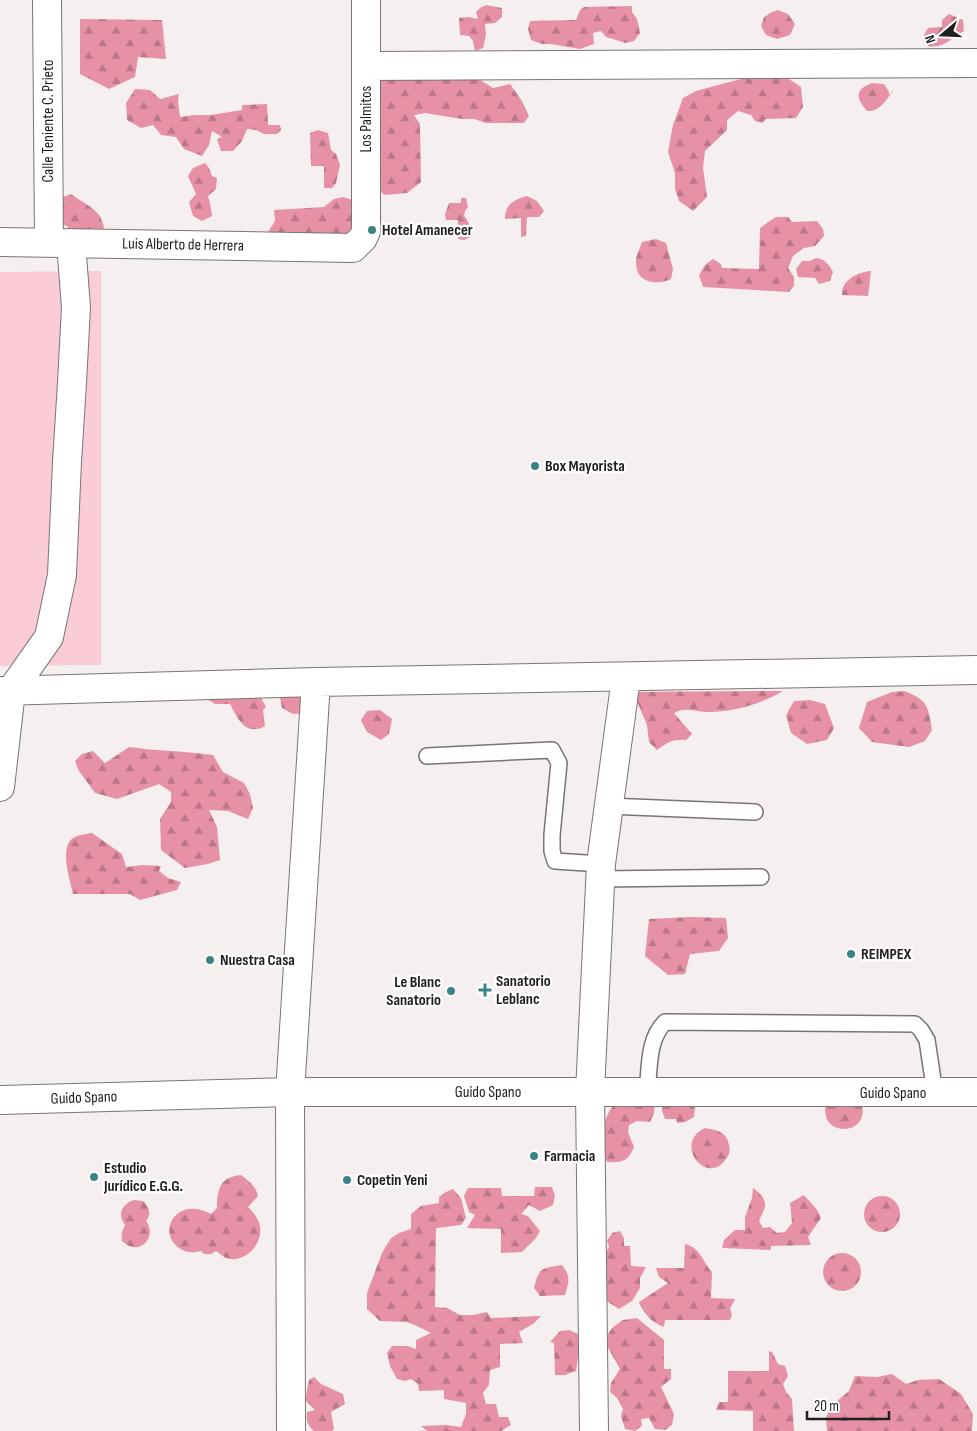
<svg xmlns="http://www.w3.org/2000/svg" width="977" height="1431" font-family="'Sofia Sans Condensed',sans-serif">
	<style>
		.green { fill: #f9ccd6 }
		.forest { fill: url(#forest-firs) }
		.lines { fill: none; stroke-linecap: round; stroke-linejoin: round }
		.lane-casing { stroke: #7a7475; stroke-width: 18 }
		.street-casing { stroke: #7a7475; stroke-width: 30 }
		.lane { stroke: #fff; stroke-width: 15 }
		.street { stroke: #fff; stroke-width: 28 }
		.poi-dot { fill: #3b8387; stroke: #fff; stroke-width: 2 }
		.labels { text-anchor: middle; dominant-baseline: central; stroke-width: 4.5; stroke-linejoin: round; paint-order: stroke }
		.street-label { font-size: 16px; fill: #201e1e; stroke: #fff }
		.poi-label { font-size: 16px; font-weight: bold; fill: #201e1e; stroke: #fff; text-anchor: start }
	</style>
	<defs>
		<pattern id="forest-firs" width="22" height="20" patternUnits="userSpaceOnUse" patternTransform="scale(1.25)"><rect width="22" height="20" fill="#e791a7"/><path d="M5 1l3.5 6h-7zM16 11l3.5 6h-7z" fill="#bb7687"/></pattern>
	</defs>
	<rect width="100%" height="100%" fill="#f6eff0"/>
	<path class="green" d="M101 271V665L0 666V272Z"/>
	<path class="forest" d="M486 5 502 8V17L495 23 485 24 486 35 483 48 475 51 473 41 469 36 460 35 459 18 468 17 478 19 476 12 480 8Z
		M632 6V12L637 19 640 33 634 41 626 43 606 37 601 31 593 33 594 44 580 49 551 44H542L531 40 528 29 530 21 576 20 580 10 584 7Z
		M778 10 788 14 795 24 790 35 777 39 766 35 761 26 764 17 772 12Z
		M949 14 963 20 964 31C951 38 944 49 928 46L923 37 928 28 942 27V20Z
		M80 19 162 20 166 59 138 57 135 77 109 89 80 74Z
		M763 73 783 75 801 87 803 107 796 118 766 119 762 123 755 121 751 115 738 111 727 120V130L705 151 703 168 707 197 693 211 679 201 675 189V173L668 152 673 125 683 98 696 91Z
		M396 75 474 76 493 88 510 84 522 101 529 116 524 123H486L474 119H462L425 113 414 115 420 124 421 182 407 193 385 195 368 182 378 80Z
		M872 83 884 84 889 92V95L896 87C888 97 881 112 867 111 856 98 854 90 872 83Z
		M135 89 150 90 160 99 179 94 178 101 180 117 195 115H211L242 110V105L267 104 268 125H280L281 130 277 134H264L256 130 247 129 242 141 233 151H221L217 139 222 137 212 131 209 145 202 156 184 149 176 137 161 135 153 125 141 128 127 120 126 103Z
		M318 130 328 133 331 150 336 154 340 165 336 183 332 188H324V166H311L310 133Z
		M205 163 209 168 212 176 217 178 216 189 208 196 210 203 212 216 202 221 193 216 189 202 196 194 188 176 193 168Z
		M71 194C80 201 92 206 99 215 101 218 103 223 104 227L100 237 72 234 67 226 59 224 58 203 63 197Z
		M527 196 537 201 544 211 539 217H527L526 236 521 237V218L505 219C504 205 515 199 527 196Z
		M343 197 353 200 356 237 279 234 268 232 275 221 274 210 324 207 334 199Z
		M461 198H466L468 207 465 211 464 216C470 222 471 229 471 237L464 240 458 239V220H446L445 214 449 203H461Z
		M776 217H788L792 222 817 221 823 229 824 236 815 246 804 248 793 256 788 268 794 277V286L789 292 703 287 699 275 705 265 713 259 721 264 722 268 759 269 760 228C766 224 770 220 776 217Z
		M656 239 666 243 673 269 671 279C656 286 635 283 636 261 636 255 640 248 642 242Z
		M816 258C826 260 828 263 833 272L830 281 819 284 815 278 798 277 796 269 802 261H810Z
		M871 271 868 296 842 295C841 280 858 272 871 271Z
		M308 672 305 713 293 714 282 708 279 693Z
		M256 688 266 707 263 710 265 726C246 737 237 718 230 704H215L204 697Z
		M783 691C761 704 737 711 712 712 698 713 686 706 674 713L692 734 686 740C673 739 668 742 657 750L649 742 647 725 636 699 612 692Z
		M904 691C928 700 928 706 932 730L925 741 909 747 872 742 859 728 867 702 892 692Z
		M810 700 825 704 834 728 827 740 807 744 791 733 786 715 794 701Z
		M380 710 392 719 389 734 381 740 367 732 361 720 367 711Z
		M129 747C157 751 185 751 213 755L223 772 244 783 250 794 253 808 248 819 228 811 209 810 217 827 220 860 208 864 185 868 161 850 160 819 171 802V792L159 784 117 799 95 793 79 771 75 761 82 754 93 751 105 763Z
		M92 833 122 854 126 867 143 865 161 866 159 871 168 878 181 882 177 890 140 900 130 894H73C70 880 59 848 73 838 78 835 86 834 92 833Z
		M690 917 726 918 728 938 719 951 690 954 685 974 668 975 645 956 649 919Z
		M681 1098 695 1107 694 1117 685 1122 677 1123 676 1119H665L662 1111V1105Z
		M860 1100C876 1137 814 1140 827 1101Z
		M615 1103 655 1104 654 1113 650 1122 637 1121 629 1125 628 1132 634 1147C628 1161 623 1163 607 1162 599 1143 601 1120 615 1103Z
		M705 1128C717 1130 727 1132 729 1145 730 1149 730 1152 728 1156 709 1190 671 1144 705 1128Z
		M241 1175C249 1181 256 1186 258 1196L248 1207C254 1213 259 1219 260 1227 263 1245 244 1264 226 1258 222 1256 219 1253 216 1251L211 1254H204L201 1251C192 1253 186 1253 179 1248 156 1232 177 1195 211 1214L217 1208C217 1189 220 1177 241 1175Z
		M535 1187H552L555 1196 553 1205 540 1211 529 1205 521 1214 528 1216 540 1231 536 1238 522 1252 501 1253V1229L467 1228 475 1215 469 1212 464 1196 468 1188H501L502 1196H534Z
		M753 1188C760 1193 768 1200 764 1210 763 1213 760 1217 759 1221L763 1228 770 1227 777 1233 785 1232 792 1223 790 1203 804 1195C811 1204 817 1207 821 1218L808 1237 811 1245 771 1246V1250L722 1248 724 1240 735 1230H745V1217L752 1198Z
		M453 1189 461 1198 466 1218 461 1225 436 1228 435 1307 447 1308 460 1315H473L487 1312 491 1318 541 1316 533 1324 519 1332 523 1343 500 1344V1367L490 1370 489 1385 483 1393 486 1404H496L499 1417H508L511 1425 501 1431H427L421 1426 446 1425 461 1427 466 1414V1403L444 1399V1390L419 1391 418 1384 411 1379 405 1381 397 1379 390 1366 387 1353 392 1346H407L416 1349V1340L431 1333 417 1326 407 1322 380 1321 367 1309V1293L382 1253 391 1238 399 1233 411 1229V1214L421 1206 439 1203V1197L444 1193Z
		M864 1214a18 18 0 1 1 36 0a18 18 0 1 1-36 0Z
		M134 1200 143 1201C149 1207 152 1214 146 1221 156 1233 145 1252 129 1246 129 1246 123 1242 122 1241 121 1235 122 1231 125 1225 117 1214 122 1204 134 1200Z
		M620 1231 624 1238V1246H630L631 1266 646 1267 640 1278V1288L632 1301 619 1309 608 1302 602 1293 604 1255 609 1247 607 1241 612 1233Z
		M685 1244C701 1248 702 1261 712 1272L711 1298 735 1299 730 1309 732 1315 730 1320H665L664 1327C652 1323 644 1314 639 1302L668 1283 659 1277 656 1268H684Z
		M823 1272a19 19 0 1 1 38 0a19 19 0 1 1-38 0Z
		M562 1265C571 1277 569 1281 565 1295L540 1296 534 1288C539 1267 542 1268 562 1265Z
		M637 1318 664 1340V1369H671V1379L661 1387 674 1414 672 1425 665 1430 655 1429 649 1418 641 1419 642 1426 635 1431 625 1429 621 1416 623 1409 617 1398 610 1392 611 1383 620 1369 607 1346 608 1334 613 1327 623 1320Z
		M569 1330 581 1335 576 1371 565 1375H555L554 1343 550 1342 560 1331Z
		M769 1351 772 1352 778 1364 785 1366 788 1376 783 1384 786 1392 792 1399 794 1431H753V1411L716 1410 719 1402H728V1371H769Z
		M892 1374 906 1384 918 1380 939 1379 961 1394 973 1414 972 1431H827L826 1418 831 1406 849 1391 855 1376 877 1377Z
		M314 1377 321 1384 343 1394 345 1404 331 1412 334 1429 332 1431H314C307 1425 306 1421 307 1412L315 1410 305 1400 309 1380Z"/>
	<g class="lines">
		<g class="lane-casing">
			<path id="lane" d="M427 756 552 750 559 763 552 835V851L555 861 601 864
				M608 806 755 812
				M601 879 761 877
				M647 1092C650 1069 647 1040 665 1022L915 1024 921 1030 927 1040 935 1093"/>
		</g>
		<g class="street-casing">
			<path id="street" d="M47 0 49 242
				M366 66 977 63
				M0 242 353 248 363 238 366 231V0
				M0 691 316 682 977 670
				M0 787 11 691 49 637 62 575 67 462 72 383 76 307 71 243
				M0 1100 290 1092H977
				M291 1431 290 1092 316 682
				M594 1431 590 1092 601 864 626 678"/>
		</g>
		<use href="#lane" class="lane"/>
		<use href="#street" class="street"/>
	</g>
	<g class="poi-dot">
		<circle cx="372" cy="230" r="5"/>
		<circle cx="535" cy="466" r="5"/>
		<circle cx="851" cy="954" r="5"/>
		<circle cx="210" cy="960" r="5"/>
		<path d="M482.5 982.5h5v5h5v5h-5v5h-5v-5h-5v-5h5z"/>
		<circle cx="451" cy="991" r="5"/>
		<circle cx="534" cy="1156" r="5"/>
		<circle cx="94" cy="1177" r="5"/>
		<circle cx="347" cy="1180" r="5"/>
	</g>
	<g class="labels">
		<g class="street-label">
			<text transform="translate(366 119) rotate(-90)">Los Palmitos</text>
			<text transform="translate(48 121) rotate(-90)">Calle Teniente C. Prieto</text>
			<text transform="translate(183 245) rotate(1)">Luis Alberto de Herrera</text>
			<text x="488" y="1092">Guido Spano</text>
			<text x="893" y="1093">Guido Spano</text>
			<text transform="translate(84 1098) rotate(-2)">Guido Spano</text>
		</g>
		<g class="poi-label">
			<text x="382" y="230">Hotel Amanecer</text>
			<text x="545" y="466">Box Mayorista</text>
			<text x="861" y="954">REIMPEX</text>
			<text x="220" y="960">Nuestra Casa</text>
			<text x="496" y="981">Sanatorio<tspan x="496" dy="18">Leblanc</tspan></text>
			<text x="441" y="982" text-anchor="end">Le Blanc<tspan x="441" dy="18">Sanatorio</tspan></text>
			<text x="544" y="1156">Farmacia</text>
			<text x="104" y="1168">Estudio<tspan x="104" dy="18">Jurídico E.G.G.</tspan></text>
			<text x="357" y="1180">Copetin Yeni</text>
		</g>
	</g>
	<g transform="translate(942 35) rotate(251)" stroke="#ffffff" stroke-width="4" paint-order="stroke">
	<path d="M0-4L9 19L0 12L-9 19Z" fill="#201e1e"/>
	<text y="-8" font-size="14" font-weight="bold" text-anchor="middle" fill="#201e1e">N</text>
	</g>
	<path d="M807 1411v8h82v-8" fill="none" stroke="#201e1e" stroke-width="2.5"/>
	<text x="814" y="1411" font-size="15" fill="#201e1e" stroke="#ffffff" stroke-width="4" paint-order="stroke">20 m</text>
</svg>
